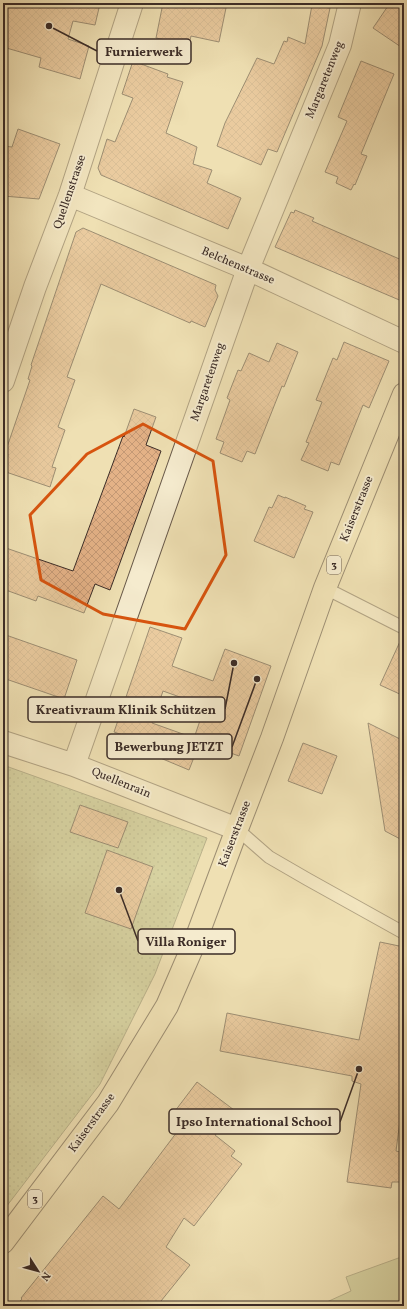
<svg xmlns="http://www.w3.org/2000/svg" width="407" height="1309" font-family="Vollkorn,serif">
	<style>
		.park { fill: url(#park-dots); stroke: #7a775a }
		.pitch { fill: #bac28c; stroke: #7a775a }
		.building { fill: url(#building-cross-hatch); stroke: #3b2c27; fill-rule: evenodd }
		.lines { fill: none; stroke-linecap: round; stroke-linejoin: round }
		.lane-casing { stroke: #68594a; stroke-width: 14 }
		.street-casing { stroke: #68594a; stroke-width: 24 }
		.primary-casing { stroke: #3b2c27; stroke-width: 24 }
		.lane { stroke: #f5ebce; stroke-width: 12 }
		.street { stroke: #f5ebce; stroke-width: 22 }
		.primary { stroke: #efe0b3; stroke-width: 22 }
		.marked { fill: none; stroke: #d7540f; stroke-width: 3; stroke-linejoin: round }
		.labels { text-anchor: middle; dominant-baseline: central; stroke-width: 4; stroke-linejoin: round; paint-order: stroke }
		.shield { fill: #f5ebce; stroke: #736559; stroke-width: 1 }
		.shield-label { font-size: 11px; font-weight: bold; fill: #3b2c27 }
		.street-label { font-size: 12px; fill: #3b2c27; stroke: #f5ebce }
		.leader { fill: none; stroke: #3b2c27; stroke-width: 1.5 }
		.callout-dot { fill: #3b2c27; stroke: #f5ebce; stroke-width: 1.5 }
		.callout { fill: #f5ebce; stroke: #3b2c27; stroke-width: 1.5 }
		.callout-label { font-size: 13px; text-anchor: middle; font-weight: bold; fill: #3b2c27 }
	</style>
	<defs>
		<pattern id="park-dots" width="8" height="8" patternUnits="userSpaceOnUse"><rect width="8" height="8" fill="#bac28c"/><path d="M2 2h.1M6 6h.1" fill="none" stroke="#989e72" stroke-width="1.8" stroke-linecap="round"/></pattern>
		<pattern id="building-cross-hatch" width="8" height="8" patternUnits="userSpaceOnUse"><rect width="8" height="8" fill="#e4b287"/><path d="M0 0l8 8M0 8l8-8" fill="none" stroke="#c49975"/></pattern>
	</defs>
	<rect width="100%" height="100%" fill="#efe0b3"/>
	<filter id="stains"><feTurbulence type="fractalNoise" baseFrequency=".005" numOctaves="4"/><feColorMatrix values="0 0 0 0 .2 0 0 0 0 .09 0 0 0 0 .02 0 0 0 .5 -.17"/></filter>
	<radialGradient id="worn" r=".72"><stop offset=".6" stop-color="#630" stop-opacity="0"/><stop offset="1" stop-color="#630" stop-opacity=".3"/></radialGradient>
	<path class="park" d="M3 765 207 838 155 974 100 1084 3 1211Z"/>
	<path class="pitch" d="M404 1256V1306H318L351 1291 346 1277Z"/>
	<path class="building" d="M3 3H78L99 8 95 25 73 21 68 39 89 46 80 79 39 67 41 58 3 47Z
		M163 3H227L219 42 191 36 189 45 156 38Z
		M390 3H404V49L373 28Z
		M312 5 330 8 322 46 277 152 268 149 261 165 217 146 225 123 257 58 274 64 284 41 287 42 288 37 305 44Z
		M133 61 168 74 167 77 183 82 166 133 197 147 193 164 212 170 207 183 241 198 228 229 101 175 98 168 107 139 115 142 133 98 122 94Z
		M361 61 394 74 361 154 367 156 355 185 354 184 351 190 336 183 338 177 325 172 347 121 338 117Z
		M18 129 60 144 39 199 3 196V146L12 147Z
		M295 210 314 218 312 221 404 261V302L275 247 291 212 294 213Z
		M83 228 216 285 215 290 218 296 205 327 191 321 190 323 101 284 67 377 75 380 58 427 65 430 52 467 56 468 50 487 3 471 8 454 5 453 30 380 28 379 32 366 31 365 76 232Z
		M344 342 389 361 369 408 363 405 339 465 331 462 328 471 301 460 309 443 306 442 322 402 316 400 333 358 337 360Z
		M277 343 298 352 284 387 282 386 255 454 247 451 242 462 220 453 224 442 216 439 230 400 227 398 238 370 241 371 249 353 269 362Z
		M134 409 156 417 146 445 161 451 110 590 95 584 84 613 38 596 36 601 3 589V547L73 571 123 436 124 437Z
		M278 495 285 498V497L306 506 304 509 313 512 294 558 254 541 269 507 272 508Z
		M150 627 182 638 172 666 213 681 225 649 271 666 239 756 200 742 189 770 146 752 149 744 114 732ZM163 691 205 706 194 738 152 723Z
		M3 634 77 660 64 699 3 678Z
		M403 635H404V696L380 685Z
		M368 723 404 741V841L385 831Z
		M303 743 337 756 322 794 288 781Z
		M80 805 128 822 118 848 70 832Z
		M107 850 153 867 131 929 85 913Z
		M380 942 404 947V1041L400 1061 404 1062V1090L396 1151 404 1153V1157L401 1182H392L391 1188 347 1182 361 1084 352 1081V1076L220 1051 227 1013 359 1040Z
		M197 1082 234 1110 215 1135 235 1151 231 1156 242 1164 194 1226 184 1218 166 1247 190 1265 157 1306H16L22 1299 21 1298 103 1196 119 1209 183 1124 172 1115Z"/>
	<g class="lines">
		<g class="lane-casing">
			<path id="lane" d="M325 588 404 628
				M237 829 269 857 307 879 404 933"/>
		</g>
		<g class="street-casing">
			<path id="street" d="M70 195 248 269 404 342
				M3 381 35 287 70 195 132 3
				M3 742 74 765 237 829
				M74 765 248 269 340 45 350 3"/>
		</g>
		<g class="primary-casing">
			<path id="primary" d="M3 1242 108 1103 167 1006 196 939 237 829 272 738 325 588 404 394"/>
		</g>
		<use href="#lane" class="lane"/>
		<use href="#street" class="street"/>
		<use href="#primary" class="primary"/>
	</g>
	<path d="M0 0H407V1309H0ZM143 424 213 461 226 555 185 629 103 614 41 580 30 515 87 454Z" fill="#efe0b3" fill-opacity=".55" fill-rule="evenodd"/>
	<path class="marked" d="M143 424 213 461 226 555 185 629 103 614 41 580 30 515 87 454Z"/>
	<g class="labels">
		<g class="shield">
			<rect x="327" y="556" width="14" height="18" rx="3"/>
			<rect x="28" y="1190" width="14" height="18" rx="3"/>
		</g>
		<g class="shield-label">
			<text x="334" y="565">3</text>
			<text x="35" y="1199">3</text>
		</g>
		<g class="street-label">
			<text transform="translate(325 80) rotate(-68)">Margaretenweg</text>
			<text transform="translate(70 192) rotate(-71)">Quellenstrasse</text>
			<text transform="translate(238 266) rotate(23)">Belchenstrasse</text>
			<text transform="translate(208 382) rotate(-71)">Margaretenweg</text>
			<text transform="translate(357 509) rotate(-68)">Kaiserstrasse</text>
			<text transform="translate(121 783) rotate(22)">Quellenrain</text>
			<text transform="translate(235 834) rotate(-69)">Kaiserstrasse</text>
			<text transform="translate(92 1123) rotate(-54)">Kaiserstrasse</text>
		</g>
	</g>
	<path class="leader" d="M49 26L97 51M234 663L225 709M257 679L232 747M119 890L138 941M359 1069L340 1122"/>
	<g class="callout-dot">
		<circle cx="49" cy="26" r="4"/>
		<circle cx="234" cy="663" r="4"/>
		<circle cx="257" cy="679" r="4"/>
		<circle cx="119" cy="890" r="4"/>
		<circle cx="359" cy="1069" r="4"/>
	</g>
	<g class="callout">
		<rect x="97" y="39" width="94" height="25" rx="4"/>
		<rect x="28" y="697" width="197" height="25" rx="4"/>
		<rect x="107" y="734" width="125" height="25" rx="4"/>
		<rect x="138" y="929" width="97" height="25" rx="4"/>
		<rect x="169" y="1109" width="171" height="25" rx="4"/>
	</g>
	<g class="callout-label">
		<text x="144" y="56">Furnierwerk</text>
		<text x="126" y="714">Kreativraum Klinik Schützen</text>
		<text x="169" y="751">Bewerbung JETZT</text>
		<text x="186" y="946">Villa Roniger</text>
		<text x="254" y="1126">Ipso International School</text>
	</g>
	<rect width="407" height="1309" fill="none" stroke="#efe0b3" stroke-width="16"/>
	<rect x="4" y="4" width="399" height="1301" fill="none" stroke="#3b2c27" stroke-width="2"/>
	<rect x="8" y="8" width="391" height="1293" fill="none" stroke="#3b2c27"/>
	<g transform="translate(38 1271) rotate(126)" stroke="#f5ebce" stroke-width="3" paint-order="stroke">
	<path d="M0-3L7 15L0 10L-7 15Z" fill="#3b2c27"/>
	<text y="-6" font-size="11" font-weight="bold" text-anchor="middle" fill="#3b2c27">N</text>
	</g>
	<rect width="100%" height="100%" filter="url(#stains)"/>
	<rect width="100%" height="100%" fill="url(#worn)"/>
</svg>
